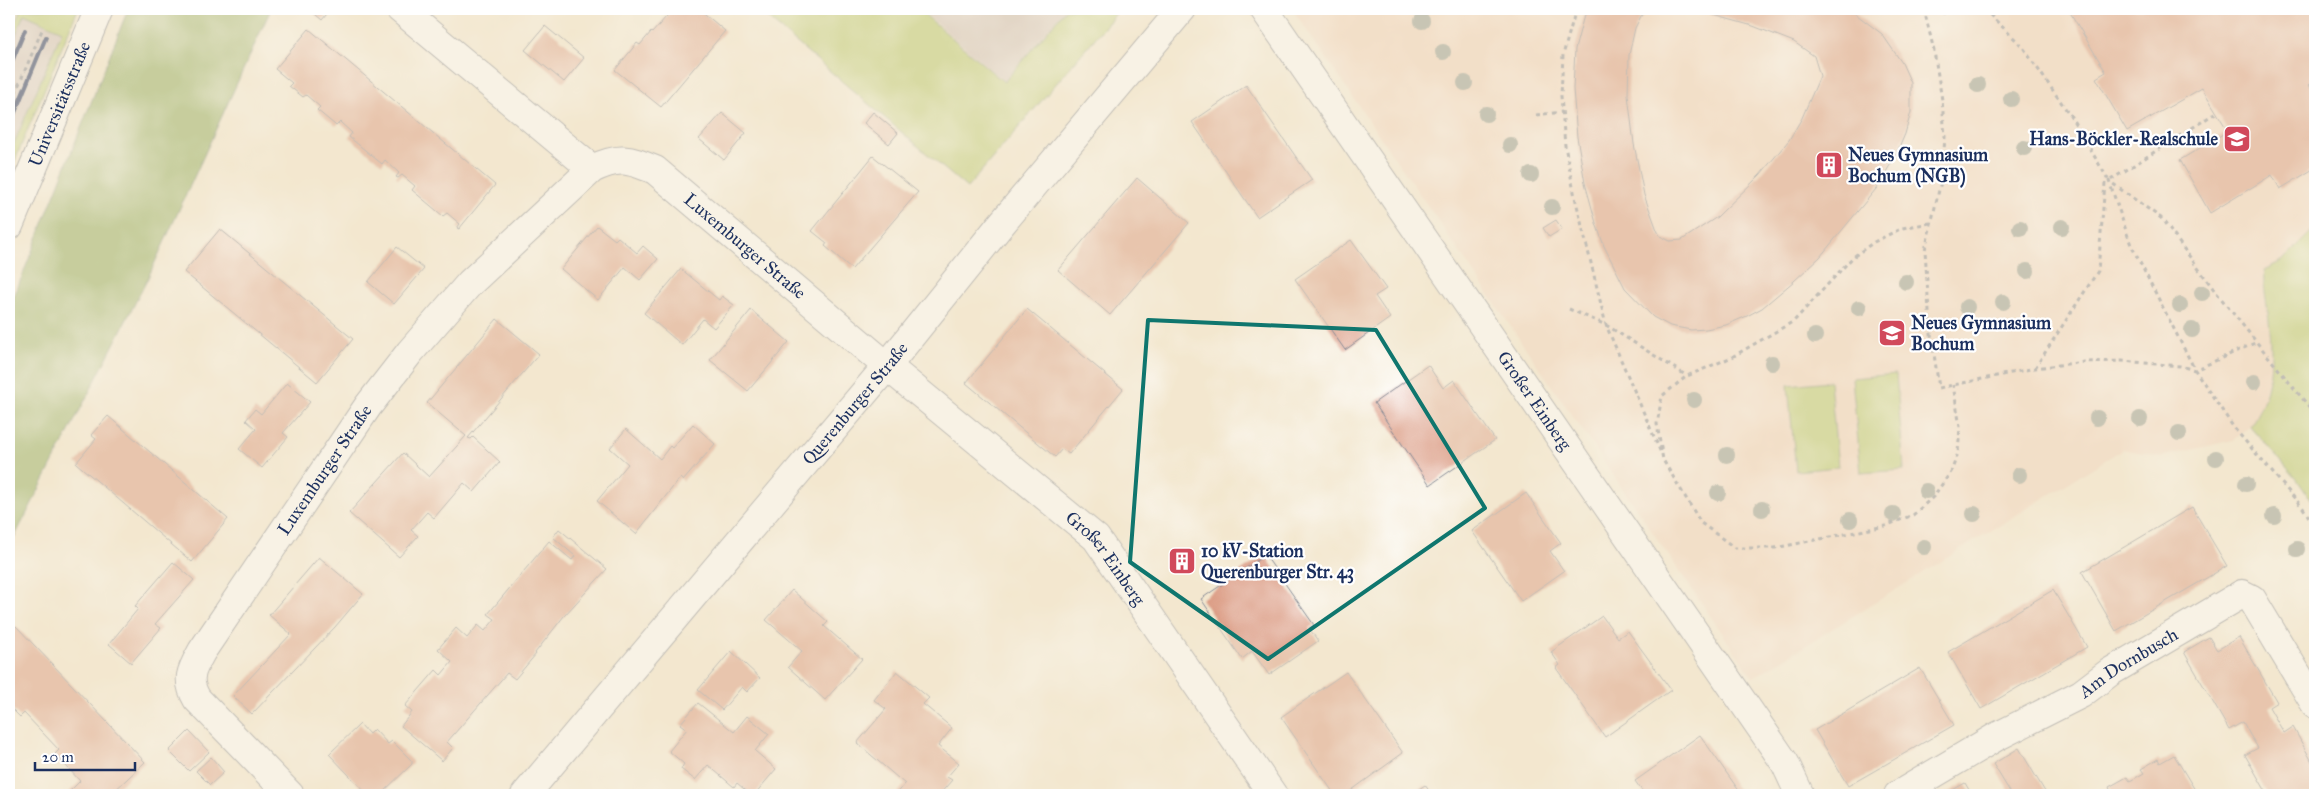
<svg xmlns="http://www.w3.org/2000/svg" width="2324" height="804" font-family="'IM FELL Great Primer',serif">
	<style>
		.built { fill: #f2d4be }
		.industrial { fill: #cfc0ba }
		.green { fill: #b8ca6d; stroke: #6a7c66 }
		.forest { fill: #92ae60; stroke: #566e5f }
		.building { fill: #db9b83 }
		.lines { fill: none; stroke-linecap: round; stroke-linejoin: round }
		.minor-casing { stroke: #878b96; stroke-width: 30 }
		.major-casing { stroke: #878b96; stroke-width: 30 }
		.path { stroke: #878b96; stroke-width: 3; stroke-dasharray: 4 4; stroke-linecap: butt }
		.minor { stroke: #fff; stroke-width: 28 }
		.major { stroke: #fff; stroke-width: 28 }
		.rail { stroke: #1b2f5e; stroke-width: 4 }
		.tree { fill: #969c93 }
		.marked { fill: none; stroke: #0f766e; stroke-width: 4; stroke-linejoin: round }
		.labels { text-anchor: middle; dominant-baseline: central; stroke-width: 4.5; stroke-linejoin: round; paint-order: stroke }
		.street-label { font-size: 18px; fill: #1b2f5e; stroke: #fff }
		.poi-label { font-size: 18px; font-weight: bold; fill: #1b2f5e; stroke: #fff; text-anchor: start }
	</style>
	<rect width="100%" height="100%" fill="#fff"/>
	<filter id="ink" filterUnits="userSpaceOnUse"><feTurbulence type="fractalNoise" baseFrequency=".02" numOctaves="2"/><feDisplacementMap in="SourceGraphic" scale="10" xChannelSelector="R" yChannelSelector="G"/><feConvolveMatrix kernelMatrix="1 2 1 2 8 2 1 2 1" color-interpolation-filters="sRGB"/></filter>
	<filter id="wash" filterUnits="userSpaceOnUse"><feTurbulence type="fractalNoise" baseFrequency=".0096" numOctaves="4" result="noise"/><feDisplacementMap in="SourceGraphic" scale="20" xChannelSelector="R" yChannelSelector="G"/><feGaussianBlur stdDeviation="1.12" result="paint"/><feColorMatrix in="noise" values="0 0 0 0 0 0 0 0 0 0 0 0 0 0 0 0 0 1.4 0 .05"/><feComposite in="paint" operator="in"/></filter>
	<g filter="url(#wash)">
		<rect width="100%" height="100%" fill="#f3e7cf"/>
		<path class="built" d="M1292 9H2315V228L2282 261 2264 270 2263 287 2268 313 2271 353 2269 376 2262 405 2250 426 2234 440 2161 457 2123 449 1753 678Z"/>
		<path class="industrial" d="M920 9H1065L1004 81Z
			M24 14 62 31 9 155V51Z"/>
		<path class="green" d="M21 9H78L9 175V155L62 31 24 14 9 51V36Z
			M757 9H918L1004 82 1066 9H1120L967 188Z
			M2315 228V506L2296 478 2250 426C2254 420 2258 413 2261 406 2274 379 2272 341 2268 313 2266 298 2263 285 2264 270L2282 261Z
			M1896 374 1904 470 1861 473 1852 378Z
			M1830 381 1838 467 1796 471 1788 385Z"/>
		<path class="forest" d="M128 9H271L147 280 9 548V309Z"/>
		<g id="blocks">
			<path class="building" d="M309 9H331L322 20Z
				M673 9H693L696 11 699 9 725 31 661 107 615 70 637 43 640 45 651 32 652 33Z
				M1588 9H1649L1641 16 1635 28 1629 55 1628 95 1634 144 1644 195 1657 230 1660 236 1670 241 1682 240 1717 217 1760 175 1789 140 1802 118 1820 76 1814 56 1794 42 1753 26 1692 9H1849L1882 34 1902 63 1911 83V112L1905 134 1896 155 1876 189 1820 257 1794 281 1762 308 1747 316 1726 325 1706 329 1691 330 1670 326 1653 317 1625 288 1604 246 1596 223 1585 183 1577 137 1573 89 1575 49 1583 19Z
				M2068 9H2315V81L2309 85 2315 95V168L2280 189 2272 175 2210 213 2180 160 2228 131 2202 88 2127 131 2096 78 2106 72Z
				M545 26 584 58 564 82 525 50Z
				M309 29 495 185 459 229 457 228 460 224 447 213 443 216 412 190 415 186 402 175 398 178 396 177 399 173 385 160 382 164 349 137 352 133 340 122 336 126 335 125 317 110 320 107 306 95 303 97 289 86 292 83 275 69Z
				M1246 85 1312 180 1257 217 1192 122Z
				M873 112 898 133 889 144 864 123Z
				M722 113 746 133 724 160 699 139Z
				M873 156 918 192 852 269 825 246 827 243 812 231Z
				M1137 178 1189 223 1110 315 1058 270Z
				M1556 220 1562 229 1549 237 1543 228Z
				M597 226 615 240 618 237 637 253 643 246 658 259 640 280 625 267 598 300 561 269Z
				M220 229 353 339 317 382 184 272Z
				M1351 240 1386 289 1375 296 1390 318 1345 350 1295 279Z
				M397 247 424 269 394 304 368 282Z
				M681 269 719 300 722 296 734 305 714 328 703 319 682 345 644 313Z
				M1027 309 1123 389 1069 454 1062 449 1055 457 966 383Z
				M751 310 789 342 748 391 710 360Z
				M497 319 539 354 468 438 471 439 473 437 500 462 474 492 464 483 434 518 427 512 411 530 418 536 399 557 349 513 403 453 429 477 466 436 427 403Z
				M1428 365 1443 388 1454 380 1495 440 1430 485 1374 403Z
				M287 383 310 402 283 433 288 437 262 468 239 449 256 429 246 420 255 409 261 414Z
				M108 416 228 519 192 562 76 463 96 439 91 435Z
				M693 424 715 444 683 481 680 478 636 534 597 501 628 464 610 448 626 429 660 459 670 446 672 448Z
				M1526 493 1561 543 1550 551 1564 571 1521 601 1472 531Z
				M2192 507 2227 566 2116 631 2082 572Z
				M559 529 607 569 564 616 535 653 536 654 515 679 507 673 447 742 453 748 442 761 401 726 412 712 405 706 436 670 441 675 452 662 438 649 456 628 467 638 478 625 485 631 495 619 488 614 549 541 572 560 575 556 553 537Z
				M1185 553 1189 559 1178 568 1174 562Z
				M1265 555 1314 625 1309 628 1318 641 1269 675 1252 651 1242 659 1201 599Z
				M319 557 363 594 335 627 252 714 233 696 291 634 269 615Z
				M173 562 194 580 155 624 161 628 131 663 109 644 138 609 135 606Z
				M792 590 828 622 824 626 862 659 825 700 788 667 802 651 766 620Z
				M2053 590 2087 647 1981 709 1948 652Z
				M1602 616 1618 638 1628 631 1671 690 1605 737 1556 668 1560 665 1551 652Z
				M16 626 145 762 110 795H73L69 792 80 781 55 754 59 750 24 713 20 717 9 706V633Z
				M2209 637 2217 650 2239 637 2277 702 2269 707 2284 733 2293 727 2315 767V795H2268L2245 755 2258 748 2250 735 2243 722 2229 730 2184 652Z
				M731 651 760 678 747 692 742 687 722 710 698 690Z
				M1920 668 1954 725 1848 786 1815 730Z
				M897 671 929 698 923 704 952 728 938 746 959 763 947 777 952 780 939 795H896L905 784 857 743 886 709 874 700Z
				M1346 672 1403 753 1345 795H1335L1281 717Z
				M698 703 734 732 747 716 769 734 755 751 776 769 754 795H751L737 783 734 787 708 765 695 780 681 769 684 764 669 751 687 729 680 724Z
				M360 724 369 734 374 729 388 744 392 741 412 761V764L380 795H368L329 754Z
				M189 731 209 752 189 771 169 751Z
				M1700 735 1742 795H1645L1635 781Z
				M2019 748 2026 760 2047 795H2012L1993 764Z
				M2174 755 2198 795H2106L2111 792 2109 787 2127 777 2130 781 2144 773 2141 769 2158 759 2160 763Z
				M211 757 224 772 210 785 196 771Z
				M1965 783 1972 795H1944Z
				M1425 785 1432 795H1410Z"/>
		</g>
	</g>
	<g filter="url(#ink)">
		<use href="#blocks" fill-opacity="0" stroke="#878b96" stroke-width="1"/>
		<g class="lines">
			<g class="minor-casing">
				<g id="minor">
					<path d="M400 9 592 169"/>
					<path id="s1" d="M1264 9 1785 763 1800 795"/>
					<path id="s2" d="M290 795 197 699C185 679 192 669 202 651L368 406 410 352 470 283 592 169C619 156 628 159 655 170L887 366 1096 538 1273 795"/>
					<path id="s3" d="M525 795 887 366 998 228 1182 9"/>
					<path id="s4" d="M1898 795 1996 737 2081 694 2110 672 2242 594 2252 599 2315 704"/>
				</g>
			</g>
			<g class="major-casing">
				<g id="major">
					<path id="s5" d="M9 226 99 9"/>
				</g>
			</g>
			<path class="path" d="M1576 9 1563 55 1561 96 1565 146 1575 197 1606 325 1661 453
				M1924 9 1934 51 1942 100 1945 137 1942 177 1925 250 1930 327 1939 388 2035 368 2084 362 2122 361 2180 366 2195 370 2257 342
				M1925 9 1944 13 1972 9
				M1984 9 2022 46 2070 115 2109 181 2217 112
				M9 108 42 30
				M1536 115 1562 112
				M1930 223 1902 228 1874 242 1853 257 1794 321 1732 357 1687 376 1662 396 1657 424 1663 460 1701 523 1735 548H1775L1885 526 1913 515 1933 497 1951 472 1958 453 1960 427 1953 385
				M1569 309 1606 325 1687 376
				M2035 368 2098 271 2105 183
				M2315 414 2215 291 2161 218 2109 181 2131 245 2195 370 2234 428 2303 508 2315 526"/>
			<use href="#minor" class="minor"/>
			<use href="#major" class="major"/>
			<path class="rail" d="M9 69 25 30
				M9 127 46 37"/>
		</g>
		<g class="tree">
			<circle cx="1422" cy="21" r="8"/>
			<circle cx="1443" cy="52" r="8"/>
			<circle cx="1465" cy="83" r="8"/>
			<circle cx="1978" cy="85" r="8"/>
			<circle cx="2011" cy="99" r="8"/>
			<circle cx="1486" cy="114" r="8"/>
			<circle cx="1510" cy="145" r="8"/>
			<circle cx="2024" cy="148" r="8"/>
			<circle cx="1531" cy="175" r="8"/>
			<circle cx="1552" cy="207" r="8"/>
			<circle cx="2062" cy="227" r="8"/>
			<circle cx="2020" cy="228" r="8"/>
			<circle cx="2027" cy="271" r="8"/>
			<circle cx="1906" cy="282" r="8"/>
			<circle cx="2202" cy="293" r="8"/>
			<circle cx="2003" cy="302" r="8"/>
			<circle cx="2180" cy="305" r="8"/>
			<circle cx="1967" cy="307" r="8"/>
			<circle cx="1859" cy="308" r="8"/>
			<circle cx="2192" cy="330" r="8"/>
			<circle cx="1815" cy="336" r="8"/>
			<circle cx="1772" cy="363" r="8"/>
			<circle cx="2254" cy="382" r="8"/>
			<circle cx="1694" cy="400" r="8"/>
			<circle cx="2097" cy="418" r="8"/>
			<circle cx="2140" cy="419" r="8"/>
			<circle cx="2179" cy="433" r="8"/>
			<circle cx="1727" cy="455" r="8"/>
			<circle cx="2216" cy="458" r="8"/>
			<circle cx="2019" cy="475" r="8"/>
			<circle cx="2246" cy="484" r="8"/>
			<circle cx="1926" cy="491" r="8"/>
			<circle cx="1718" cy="493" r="8"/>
			<circle cx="1762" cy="509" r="8"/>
			<circle cx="1893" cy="514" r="8"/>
			<circle cx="1974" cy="514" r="8"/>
			<circle cx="2274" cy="516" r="8"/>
			<circle cx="1850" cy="520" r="8"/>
			<circle cx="1924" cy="547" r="8"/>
			<circle cx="2297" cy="549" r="8"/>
		</g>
	</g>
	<path d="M0 0H2324V804H0ZM1148 320 1376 330 1485 508 1268 659 1130 562Z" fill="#f3e7cf" fill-opacity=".55" fill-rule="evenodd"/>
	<path class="marked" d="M1148 320 1376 330 1485 508 1268 659 1130 562Z"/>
	<defs>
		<g id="school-square" transform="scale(1.4375)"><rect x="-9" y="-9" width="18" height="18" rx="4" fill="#d1495b" stroke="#fff"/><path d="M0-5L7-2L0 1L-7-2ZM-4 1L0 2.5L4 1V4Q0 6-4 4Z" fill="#fff"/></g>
		<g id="building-square" transform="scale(1.4375)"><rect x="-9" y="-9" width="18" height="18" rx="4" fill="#d1495b" stroke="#fff"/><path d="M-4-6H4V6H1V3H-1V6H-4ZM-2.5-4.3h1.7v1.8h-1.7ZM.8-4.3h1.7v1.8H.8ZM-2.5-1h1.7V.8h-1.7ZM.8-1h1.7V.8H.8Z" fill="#fff"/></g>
	</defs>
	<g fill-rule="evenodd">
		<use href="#school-square" x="2237" y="139"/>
		<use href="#building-square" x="1829" y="165"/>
		<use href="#school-square" x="1892" y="333"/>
		<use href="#building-square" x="1182" y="561"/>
	</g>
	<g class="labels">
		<g class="street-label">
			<text stroke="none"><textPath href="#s5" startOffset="132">Universitätsstraße</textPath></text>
			<text stroke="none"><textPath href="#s2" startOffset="992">Luxemburger Straße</textPath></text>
			<text stroke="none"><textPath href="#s1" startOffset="476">Großer Einberg</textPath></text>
			<text stroke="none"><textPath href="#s3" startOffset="512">Querenburger Straße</textPath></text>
			<text stroke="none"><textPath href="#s2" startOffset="404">Luxemburger Straße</textPath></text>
			<text stroke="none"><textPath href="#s2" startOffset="1470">Großer Einberg</textPath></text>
			<text stroke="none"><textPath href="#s4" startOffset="266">Am Dornbusch</textPath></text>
		</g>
		<g class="poi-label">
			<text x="2218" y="139" text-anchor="end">Hans-Böckler-Realschule</text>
			<text x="1848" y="155">Neues Gymnasium<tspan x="1848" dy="21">Bochum (NGB)</tspan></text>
			<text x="1911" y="323">Neues Gymnasium<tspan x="1911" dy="21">Bochum</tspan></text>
			<text x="1201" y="551">10 kV-Station<tspan x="1201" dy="21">Querenburger Str. 43</tspan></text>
		</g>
	</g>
	<rect width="2324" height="804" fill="none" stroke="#fff" stroke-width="30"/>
	<path d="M35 762v8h100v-8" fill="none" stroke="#1b2f5e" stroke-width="2.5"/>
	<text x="42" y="762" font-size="15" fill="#1b2f5e" stroke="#ffffff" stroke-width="4" paint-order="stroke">20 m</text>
</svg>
